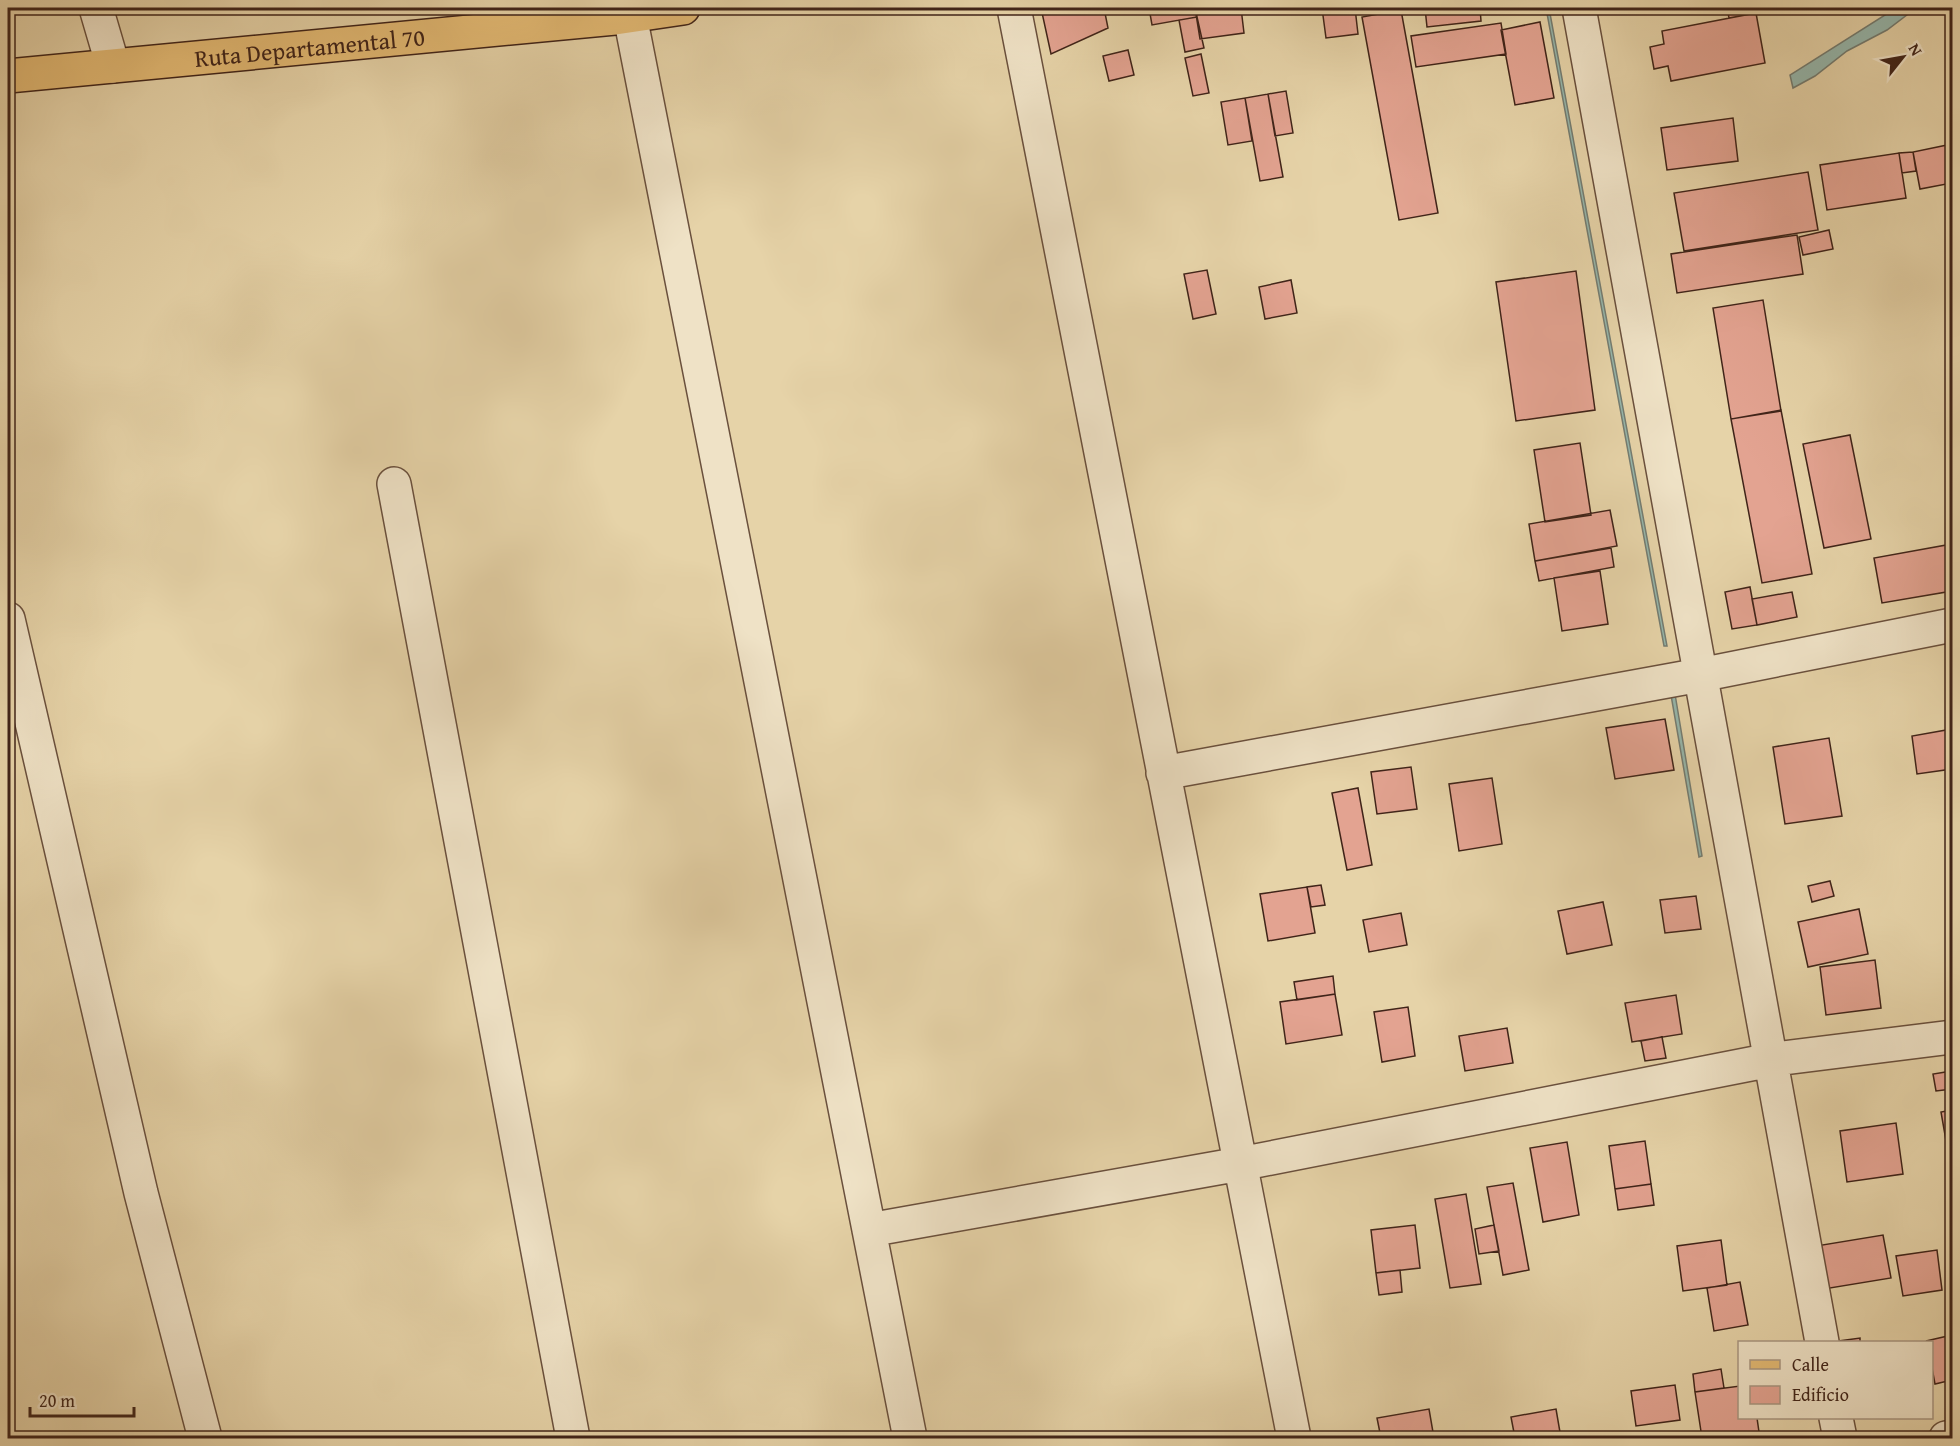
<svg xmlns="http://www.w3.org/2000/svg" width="1960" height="1446" font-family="'Gentium Book Plus',serif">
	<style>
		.water { fill: #96b7ac; stroke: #747c71; stroke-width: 1.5 }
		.building { fill: #e3a391; stroke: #402419; stroke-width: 1.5 }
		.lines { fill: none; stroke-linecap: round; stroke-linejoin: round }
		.minor-casing { stroke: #6a503d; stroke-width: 36 }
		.major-casing { stroke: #402419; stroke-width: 36 }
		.minor { stroke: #efe2c6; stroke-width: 33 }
		.major { stroke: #e3ba74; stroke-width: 33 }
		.labels { text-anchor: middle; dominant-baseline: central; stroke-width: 4.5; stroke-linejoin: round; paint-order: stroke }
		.street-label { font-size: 24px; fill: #402419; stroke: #efe2c6 }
	</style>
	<rect width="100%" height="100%" fill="#e6d3a8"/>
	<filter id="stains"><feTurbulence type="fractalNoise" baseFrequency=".00333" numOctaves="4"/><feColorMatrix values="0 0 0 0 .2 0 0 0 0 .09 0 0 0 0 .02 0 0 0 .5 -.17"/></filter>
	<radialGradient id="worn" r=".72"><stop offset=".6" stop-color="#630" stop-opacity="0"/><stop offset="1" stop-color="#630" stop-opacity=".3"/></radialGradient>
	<path class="water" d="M1546 8H1549L1667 646H1664Z
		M1896 8H1916L1887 30 1847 51 1815 76 1793 88 1790 75Z
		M1675 694 1702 856 1699 857 1671 695Z"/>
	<path class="building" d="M1041 8H1104L1108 28 1051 54Z
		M1149 8H1196L1197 17 1152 25Z
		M1195 8H1241L1244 33 1200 39Z
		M1322 8H1355L1358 34 1326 38Z
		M1355 8H1395L1355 11Z
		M1425 8H1480L1481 21 1427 27Z
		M1727 8H1755L1756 13 1729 18Z
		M1401 10 1438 213 1399 220 1362 17Z
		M1756 13 1765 63 1671 81 1668 66 1654 69 1650 47 1664 44 1662 31Z
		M1197 17 1204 48 1185 52 1179 20Z
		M1540 22 1554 98 1515 105 1501 30Z
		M1501 23 1506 54 1416 67 1411 36Z
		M1128 50 1134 75 1109 81 1103 56Z
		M1201 54 1209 93 1193 96 1185 58Z
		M1286 91 1293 133 1275 136 1268 94Z
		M1268 94 1283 177 1260 181 1245 98Z
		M1245 98 1252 141 1228 145 1221 102Z
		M1733 118 1738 161 1667 170 1661 128Z
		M1952 144V183L1920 189 1913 152Z
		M1913 152 1916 171 1902 173 1899 153Z
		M1899 153 1906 198 1827 210 1820 165Z
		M1808 172 1818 230 1684 251 1674 193Z
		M1829 230 1833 249 1803 255 1799 237Z
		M1797 235 1803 274 1677 293 1671 254Z
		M1207 270 1216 314 1193 319 1184 274Z
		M1576 271 1595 410 1516 421 1496 282Z
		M1291 280 1297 313 1265 319 1259 287Z
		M1763 300 1781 411 1731 419 1713 308Z
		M1781 410 1812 574 1762 583 1731 419Z
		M1850 435 1871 539 1824 548 1803 444Z
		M1580 443 1591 515 1545 522 1534 450Z
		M1610 510 1617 546 1535 561 1529 524Z
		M1952 544V591L1882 603 1874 558Z
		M1611 548 1614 567 1539 581 1535 561Z
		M1600 571 1608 624 1562 631 1554 578Z
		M1750 587 1757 625 1732 629 1725 592Z
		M1792 592 1797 617 1757 625 1752 599Z
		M1665 719 1674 770 1615 779 1606 728Z
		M1952 729V769L1917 774 1912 736Z
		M1829 738 1842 816 1785 824 1773 747Z
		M1411 767 1417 809 1377 814 1371 772Z
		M1492 778 1502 844 1459 851 1449 784Z
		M1358 788 1372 865 1347 870 1332 793Z
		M1830 881 1834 896 1812 902 1808 886Z
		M1321 885 1325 905 1311 907 1307 887Z
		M1307 887 1315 933 1268 941 1260 894Z
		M1696 896 1701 929 1665 933 1660 900Z
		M1603 902 1612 945 1567 954 1558 911Z
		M1859 909 1868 954 1808 967 1798 922Z
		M1401 913 1407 945 1369 952 1363 920Z
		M1875 960 1881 1008 1826 1015 1820 967Z
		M1333 976 1335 994 1297 1000 1294 982Z
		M1335 994 1342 1035 1286 1044 1280 1002Z
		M1676 995 1682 1034 1632 1042 1625 1003Z
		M1408 1007 1415 1056 1382 1062 1374 1012Z
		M1507 1028 1513 1063 1465 1071 1459 1036Z
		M1662 1037 1666 1058 1645 1061 1641 1041Z
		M1952 1071V1089L1936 1091 1933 1074Z
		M1952 1110V1158H1949L1941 1112Z
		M1896 1123 1903 1174 1847 1182 1840 1131Z
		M1645 1141 1651 1184 1615 1189 1609 1146Z
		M1567 1142 1579 1215 1543 1222 1530 1148Z
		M1513 1183 1529 1270 1503 1275 1487 1187Z
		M1651 1184 1654 1205 1618 1210 1615 1189Z
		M1466 1194 1481 1284 1450 1288 1435 1199Z
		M1415 1225 1420 1268 1376 1273 1371 1230Z
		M1494 1225 1499 1251 1479 1254 1475 1229Z
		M1883 1235 1891 1278 1824 1289 1816 1246Z
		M1721 1240 1727 1285 1683 1291 1677 1246Z
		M1937 1250 1942 1290 1903 1296 1896 1256Z
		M1400 1270 1402 1292 1379 1295 1376 1273Z
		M1740 1282 1748 1325 1714 1331 1707 1288Z
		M1952 1335V1380L1935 1384 1932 1368V1342L1926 1341Z
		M1860 1338V1342H1839V1341Z
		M1721 1369 1724 1388 1695 1392 1693 1374Z
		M1675 1385 1680 1420 1636 1426 1631 1391Z
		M1740 1386V1418H1757L1759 1432 1702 1438 1695 1392Z
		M1429 1409 1434 1438H1381L1377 1418Z
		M1556 1409 1561 1438H1515L1511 1417Z"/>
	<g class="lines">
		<g class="minor-casing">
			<path id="minor" d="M96 8 113 66
				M1014 8 1294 1438
				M1579 8 1822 1342
				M630 16 910 1438
				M394 484 573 1438
				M8 619 141 1193 205 1438
				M1163 773 1700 675 1952 625
				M869 1230 1240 1164 1776 1059 1952 1037
				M1836 1418 1840 1438
				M1946 1438 1952 1437"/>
		</g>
		<g class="major-casing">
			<g id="major">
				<path id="s1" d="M8 76 615 18 683 8"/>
			</g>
		</g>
		<use href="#minor" class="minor"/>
		<use href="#major" class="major"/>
	</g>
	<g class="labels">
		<g class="street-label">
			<text stroke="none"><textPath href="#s1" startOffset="303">Ruta Departamental 70</textPath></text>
		</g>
	</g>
	<rect width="1960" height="1446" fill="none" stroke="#e6d3a8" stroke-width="30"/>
	<rect x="9" y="9" width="1942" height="1428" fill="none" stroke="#402419" stroke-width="3"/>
	<rect x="15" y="15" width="1930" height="1416" fill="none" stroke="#402419" stroke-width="1.5"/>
	<rect x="1738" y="1341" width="195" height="78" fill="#efe2c6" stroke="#a99681" stroke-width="1.5"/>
	<rect x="1750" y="1360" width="30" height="9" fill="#e3ba74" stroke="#a99681" stroke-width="1.5"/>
	<text x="1792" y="1371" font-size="18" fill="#402419">Calle</text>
	<rect x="1750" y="1386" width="30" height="18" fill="#e3a391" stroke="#a99681" stroke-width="1.5"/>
	<text x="1792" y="1401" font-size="18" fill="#402419">Edificio</text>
	<g transform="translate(1903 57) rotate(59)" stroke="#efe2c6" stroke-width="4.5" paint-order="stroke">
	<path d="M0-4.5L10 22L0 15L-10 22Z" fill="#402419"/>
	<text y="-9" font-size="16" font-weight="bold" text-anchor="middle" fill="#402419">N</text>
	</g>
	<path d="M30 1407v9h104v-9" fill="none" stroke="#402419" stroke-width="3"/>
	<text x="39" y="1407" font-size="18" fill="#402419" stroke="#efe2c6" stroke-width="4.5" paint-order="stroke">20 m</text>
	<rect width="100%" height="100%" filter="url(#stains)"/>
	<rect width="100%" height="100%" fill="url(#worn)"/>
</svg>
